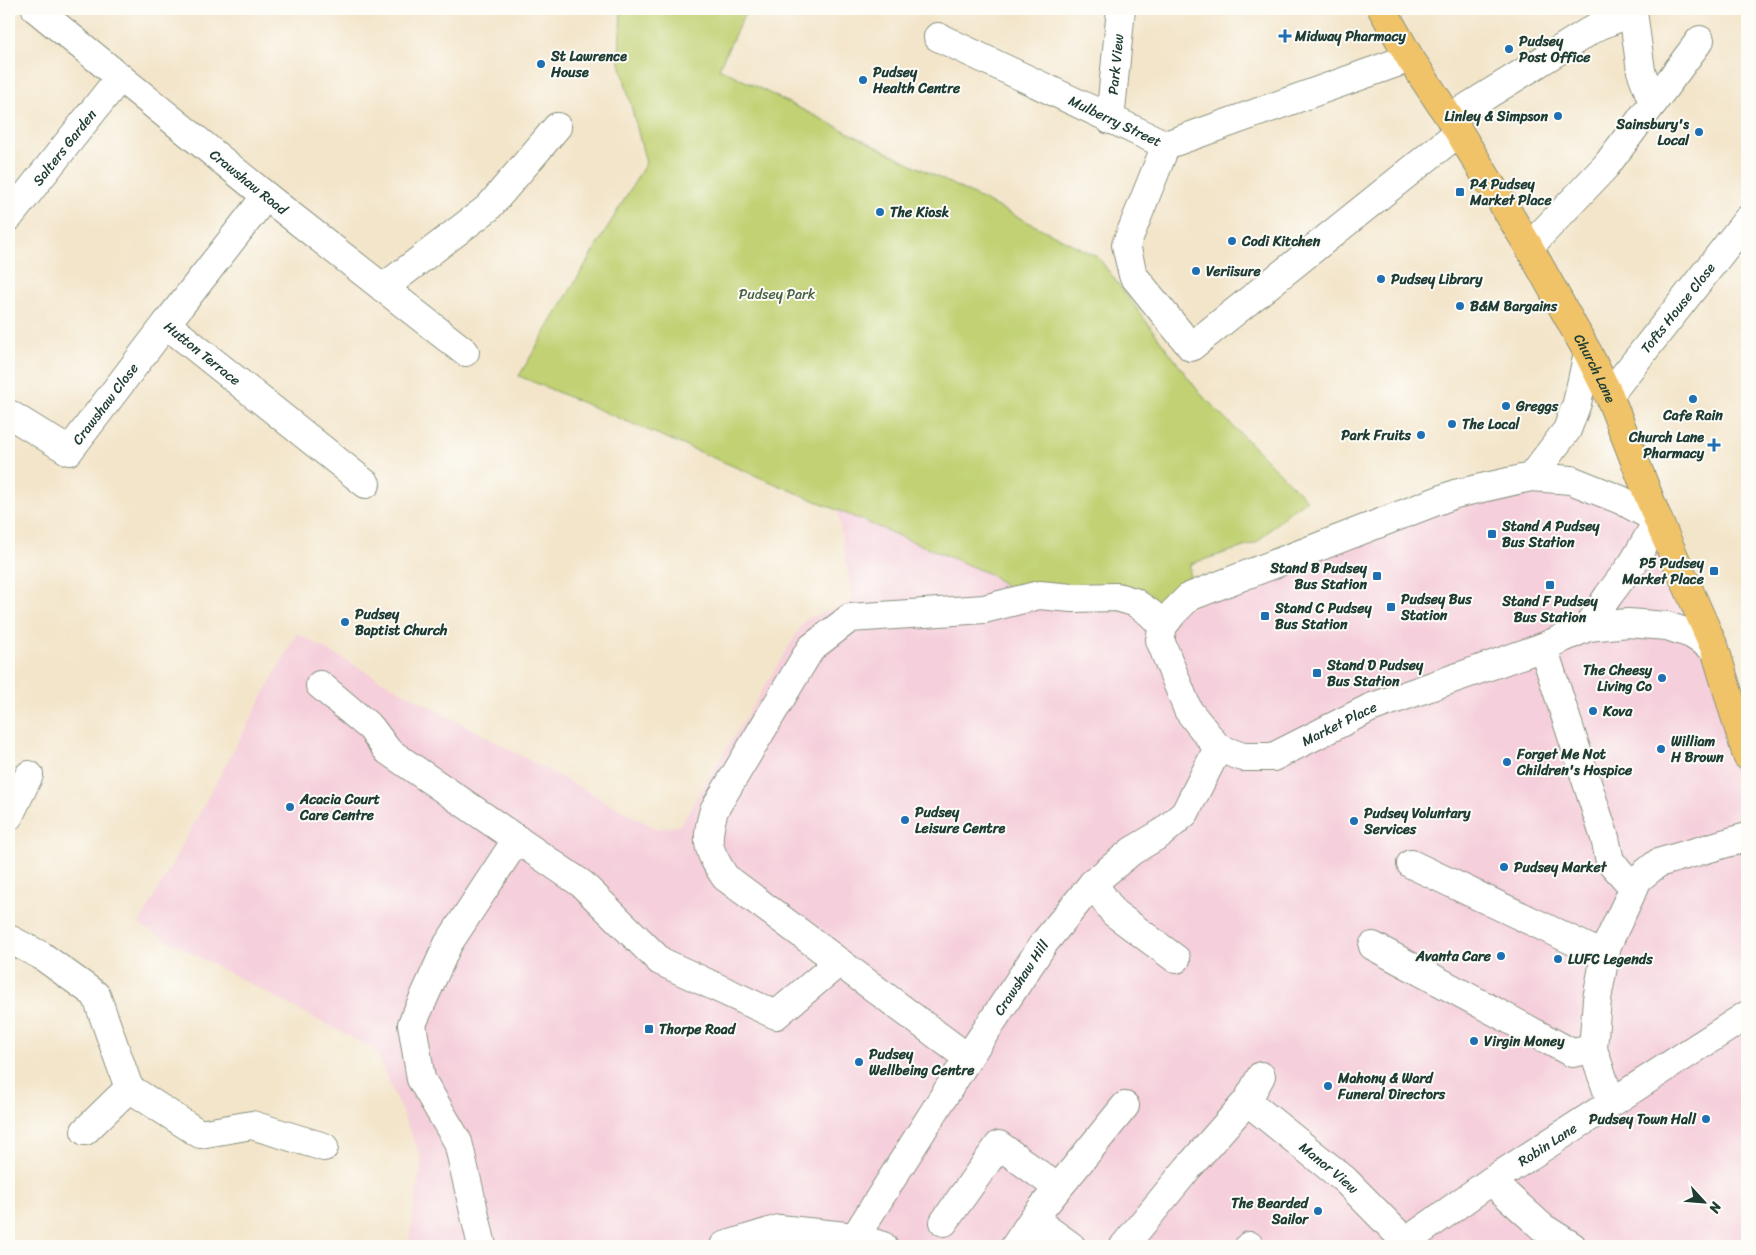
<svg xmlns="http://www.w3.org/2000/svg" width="1756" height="1255" font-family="Sriracha,sans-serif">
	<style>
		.built { fill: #f5cfdb }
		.green { fill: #c1d173; stroke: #708754 }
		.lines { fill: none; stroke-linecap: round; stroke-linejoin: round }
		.minor-casing { stroke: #89917f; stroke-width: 30 }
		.major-casing { stroke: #89917f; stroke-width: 30 }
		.minor { stroke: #fff; stroke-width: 28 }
		.major { stroke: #f0c369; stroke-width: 28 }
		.poi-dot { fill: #1f6fb2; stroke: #fdfcf7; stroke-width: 2 }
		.labels { text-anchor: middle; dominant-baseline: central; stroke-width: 4; stroke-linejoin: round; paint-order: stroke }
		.poi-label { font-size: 14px; font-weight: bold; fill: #1f3d34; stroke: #fdfcf7; text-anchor: start }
		.street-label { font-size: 14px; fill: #1f3d34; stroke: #fdfcf7 }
		.park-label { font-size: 14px; fill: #486244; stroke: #fdfcf7 }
	</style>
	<rect width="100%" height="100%" fill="#fdfcf7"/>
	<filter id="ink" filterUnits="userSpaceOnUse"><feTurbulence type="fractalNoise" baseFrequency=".02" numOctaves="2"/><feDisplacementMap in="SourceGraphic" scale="10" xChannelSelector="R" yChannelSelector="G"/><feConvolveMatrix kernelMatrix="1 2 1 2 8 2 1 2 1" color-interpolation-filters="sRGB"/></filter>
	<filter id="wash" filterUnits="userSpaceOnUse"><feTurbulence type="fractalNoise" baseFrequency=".0096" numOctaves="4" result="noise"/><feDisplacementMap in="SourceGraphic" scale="20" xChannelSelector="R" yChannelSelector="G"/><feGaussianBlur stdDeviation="1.12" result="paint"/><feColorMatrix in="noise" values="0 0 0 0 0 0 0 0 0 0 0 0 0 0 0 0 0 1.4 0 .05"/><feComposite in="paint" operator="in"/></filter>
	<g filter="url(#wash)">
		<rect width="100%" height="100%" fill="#f3e5ca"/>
		<path class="built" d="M1531 477 1658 520 1747 756V1246H883L855 1237 724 1246H408L422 1159 375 1050 139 925 297 633 377 678 657 829 680 825 805 620 853 601 837 510 992 575 1021 599 1173 613Z"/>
		<path class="green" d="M621 9H747L719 68 1098 257 1199 392 1307 500 1288 513 1256 543 1190 564 1189 597 1150 613 1021 599 992 575 519 376 646 163 619 59Z"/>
	</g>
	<g filter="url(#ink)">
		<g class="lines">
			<g class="minor-casing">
				<g id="minor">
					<path id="s1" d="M36 9 266 196 465 352"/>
					<path id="s2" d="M938 37 1166 145 1410 58"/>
					<path d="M1450 118 1598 26 1633 12 1641 71 1653 103"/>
					<path id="s3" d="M1110 120 1121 9"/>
					<path d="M1166 145 1126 245 1133 275 1191 347 1459 132"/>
					<path id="s4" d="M266 196 166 324 366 484"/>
					<path id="s5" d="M9 217 120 77"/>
					<path d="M1529 247 1606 166 1700 40"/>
					<path d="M383 288 488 208 557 127"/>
					<path id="s6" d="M1609 395 1747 220"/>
					<path id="s7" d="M9 414 69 451 166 324"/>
					<path d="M1531 477 1567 430 1577 403 1588 353"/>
					<path id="s8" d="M1588 627 1608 596 1633 563 1658 520 1621 500 1571 480 1531 477 1455 494 1189 597 1173 613 1163 626 1160 640 1188 710 1218 748 1243 757H1273L1370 708 1543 647 1588 627 1628 623 1667 626 1691 634 1715 649"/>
					<path d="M1543 647 1605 838 1610 861 1634 888"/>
					<path d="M320 685 371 728 388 751 582 884 660 961 776 1015 839 962"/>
					<path d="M9 816 29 775"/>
					<path d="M1411 864 1605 956"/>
					<path d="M1093 883 1114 913 1176 959"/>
					<path d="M9 939 42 956 96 995 129 1088 200 1134 252 1125 324 1147"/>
					<path d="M1373 946 1572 1053 1593 1049"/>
					<path d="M968 1058 725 877C707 849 705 842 714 810L811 648 850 618 984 609 1039 595 1072 598 1117 597 1134 602 1150 613 1163 626"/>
					<path d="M1247 1101 1261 1076"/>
					<path d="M1611 1102 1593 1049 1597 999 1607 945 1638 879 1658 863 1747 837"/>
					<path d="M85 1131 129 1088"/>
					<path d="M1491 1181 1542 1227 1572 1246"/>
					<path d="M1033 1219 1071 1246"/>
					<path d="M944 1222 999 1145 1058 1188"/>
					<path id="s9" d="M855 1237 968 1058 1044 943 1093 883 1132 851 1162 833 1185 813 1218 748"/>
					<path d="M482 1246 458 1142 421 1079 412 1024 448 944 517 839"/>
					<path d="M724 1246 779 1229 855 1237 883 1246"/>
					<path d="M1015 1246 1033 1219 1125 1106"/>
					<path id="s10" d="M1124 1246 1188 1168 1247 1101 1345 1180 1406 1242"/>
					<path d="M1249 1246H1250"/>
					<path id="s11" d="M1400 1246 1491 1181 1747 1015"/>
				</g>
			</g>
			<g class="major-casing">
				<g id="major">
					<path id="s12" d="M1382 9 1410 58 1459 132 1529 247 1588 353 1609 395 1658 520 1715 649 1747 756"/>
				</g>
			</g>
			<use href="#minor" class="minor"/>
			<use href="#major" class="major"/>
		</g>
	</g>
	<g class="poi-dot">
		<path d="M1282.5 28.5h5v5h5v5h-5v5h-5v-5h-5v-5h5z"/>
		<circle cx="1509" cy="49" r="5"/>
		<circle cx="541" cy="64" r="5"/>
		<circle cx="863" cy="80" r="5"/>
		<circle cx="1558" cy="116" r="5"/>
		<circle cx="1699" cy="132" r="5"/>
		<rect x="1455" y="187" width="10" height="10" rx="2.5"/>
		<circle cx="880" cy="212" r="5"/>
		<circle cx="1232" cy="241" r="5"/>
		<circle cx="1196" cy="271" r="5"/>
		<circle cx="1381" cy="279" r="5"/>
		<circle cx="1460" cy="306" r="5"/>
		<circle cx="1693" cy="399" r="5"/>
		<circle cx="1506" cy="406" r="5"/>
		<circle cx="1452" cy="424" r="5"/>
		<circle cx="1421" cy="435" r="5"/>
		<path d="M1711.5 437.5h5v5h5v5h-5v5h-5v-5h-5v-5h5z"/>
		<rect x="1487" y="529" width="10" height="10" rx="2.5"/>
		<rect x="1709" y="566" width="10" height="10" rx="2.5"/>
		<rect x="1372" y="571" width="10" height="10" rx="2.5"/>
		<rect x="1545" y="580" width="10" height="10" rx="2.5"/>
		<rect x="1386" y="602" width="10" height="10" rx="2.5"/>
		<rect x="1260" y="611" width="10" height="10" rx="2.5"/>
		<circle cx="345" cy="622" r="5"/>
		<rect x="1312" y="668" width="10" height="10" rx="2.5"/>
		<circle cx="1662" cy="678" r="5"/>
		<circle cx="1593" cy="711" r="5"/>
		<circle cx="1661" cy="749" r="5"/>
		<circle cx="1507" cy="762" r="5"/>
		<circle cx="290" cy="807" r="5"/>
		<circle cx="905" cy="820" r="5"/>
		<circle cx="1354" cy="821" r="5"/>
		<circle cx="1504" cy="867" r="5"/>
		<circle cx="1501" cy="956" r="5"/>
		<circle cx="1558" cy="959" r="5"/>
		<rect x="644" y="1024" width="10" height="10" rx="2.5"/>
		<circle cx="1474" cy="1041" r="5"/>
		<circle cx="859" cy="1062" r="5"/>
		<circle cx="1328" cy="1086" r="5"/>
		<circle cx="1706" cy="1119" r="5"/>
		<circle cx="1318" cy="1211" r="5"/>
	</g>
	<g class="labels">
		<g class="poi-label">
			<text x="1295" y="36">Midway Pharmacy</text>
			<text x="1519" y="41">Pudsey<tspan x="1519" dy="16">Post Office</tspan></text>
			<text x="551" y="56">St Lawrence<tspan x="551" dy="16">House</tspan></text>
			<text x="873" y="72">Pudsey<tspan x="873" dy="16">Health Centre</tspan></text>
			<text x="1548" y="116" text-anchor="end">Linley &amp; Simpson</text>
			<text x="1689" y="124" text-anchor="end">Sainsbury's<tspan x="1689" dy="16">Local</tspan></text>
			<text x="1470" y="184">P4 Pudsey<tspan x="1470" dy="16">Market Place</tspan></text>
			<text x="890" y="212">The Kiosk</text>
			<text x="1242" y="241">Codi Kitchen</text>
			<text x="1206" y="271">Veriisure</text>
			<text x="1391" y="279">Pudsey Library</text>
			<text x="1470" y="306">B&amp;M Bargains</text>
			<text x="1516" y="406">Greggs</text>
			<text x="1693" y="415" text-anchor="middle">Cafe Rain</text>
			<text x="1462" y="424">The Local</text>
			<text x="1411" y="435" text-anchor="end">Park Fruits</text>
			<text x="1704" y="437" text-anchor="end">Church Lane<tspan x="1704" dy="16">Pharmacy</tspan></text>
			<text x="1502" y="526">Stand A Pudsey<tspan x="1502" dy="16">Bus Station</tspan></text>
			<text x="1704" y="563" text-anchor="end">P5 Pudsey<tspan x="1704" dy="16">Market Place</tspan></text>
			<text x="1367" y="568" text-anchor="end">Stand B Pudsey<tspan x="1367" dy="16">Bus Station</tspan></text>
			<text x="1401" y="599">Pudsey Bus<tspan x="1401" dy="16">Station</tspan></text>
			<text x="1550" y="601" text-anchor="middle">Stand F Pudsey<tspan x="1550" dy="16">Bus Station</tspan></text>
			<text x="1275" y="608">Stand C Pudsey<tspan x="1275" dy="16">Bus Station</tspan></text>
			<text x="355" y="614">Pudsey<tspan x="355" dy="16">Baptist Church</tspan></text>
			<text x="1327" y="665">Stand D Pudsey<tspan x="1327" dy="16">Bus Station</tspan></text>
			<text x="1652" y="670" text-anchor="end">The Cheesy<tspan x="1652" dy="16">Living Co</tspan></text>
			<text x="1603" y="711">Kova</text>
			<text x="1671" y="741">William<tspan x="1671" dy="16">H Brown</tspan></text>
			<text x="1517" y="754">Forget Me Not<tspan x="1517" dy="16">Children's Hospice</tspan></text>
			<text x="300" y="799">Acacia Court<tspan x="300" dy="16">Care Centre</tspan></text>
			<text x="915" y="812">Pudsey<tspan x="915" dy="16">Leisure Centre</tspan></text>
			<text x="1364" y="813">Pudsey Voluntary<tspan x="1364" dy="16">Services</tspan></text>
			<text x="1514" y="867">Pudsey Market</text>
			<text x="1491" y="956" text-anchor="end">Avanta Care</text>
			<text x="1568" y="959">LUFC Legends</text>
			<text x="659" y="1029">Thorpe Road</text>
			<text x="1484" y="1041">Virgin Money</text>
			<text x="869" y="1054">Pudsey<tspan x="869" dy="16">Wellbeing Centre</tspan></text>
			<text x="1338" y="1078">Mahony &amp; Ward<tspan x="1338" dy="16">Funeral Directors</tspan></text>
			<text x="1696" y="1119" text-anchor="end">Pudsey Town Hall</text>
			<text x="1308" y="1203" text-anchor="end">The Bearded<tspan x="1308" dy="16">Sailor</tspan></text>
		</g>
		<g class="street-label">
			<text stroke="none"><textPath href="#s3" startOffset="56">Park View</textPath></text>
			<text stroke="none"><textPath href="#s2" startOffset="196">Mulberry Street</textPath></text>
			<text stroke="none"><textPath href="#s5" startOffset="89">Salters Garden</textPath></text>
			<text stroke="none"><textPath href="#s1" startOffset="274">Crawshaw Road</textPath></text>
			<text stroke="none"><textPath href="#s6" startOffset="111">Tofts House Close</textPath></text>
			<text stroke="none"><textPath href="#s4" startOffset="209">Hutton Terrace</textPath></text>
			<text stroke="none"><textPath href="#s12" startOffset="418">Church Lane</textPath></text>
			<text stroke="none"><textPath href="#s7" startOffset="130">Crawshaw Close</textPath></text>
			<text stroke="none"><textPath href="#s8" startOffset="935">Market Place</textPath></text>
			<text stroke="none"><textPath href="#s9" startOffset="308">Crawshaw Hill</textPath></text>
			<text stroke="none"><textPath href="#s11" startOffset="179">Robin Lane</textPath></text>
			<text stroke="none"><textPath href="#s10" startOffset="296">Manor View</textPath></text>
		</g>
		<g class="park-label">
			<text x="777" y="294">Pudsey Park</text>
		</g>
	</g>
	<rect width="1756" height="1255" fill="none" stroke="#fdfcf7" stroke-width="30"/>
	<g transform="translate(1704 1202) rotate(116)" stroke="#fdfcf7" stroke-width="4" paint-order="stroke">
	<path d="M0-4L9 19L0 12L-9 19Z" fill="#1f3d34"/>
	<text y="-8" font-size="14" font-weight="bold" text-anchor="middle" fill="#1f3d34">N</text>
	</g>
</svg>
